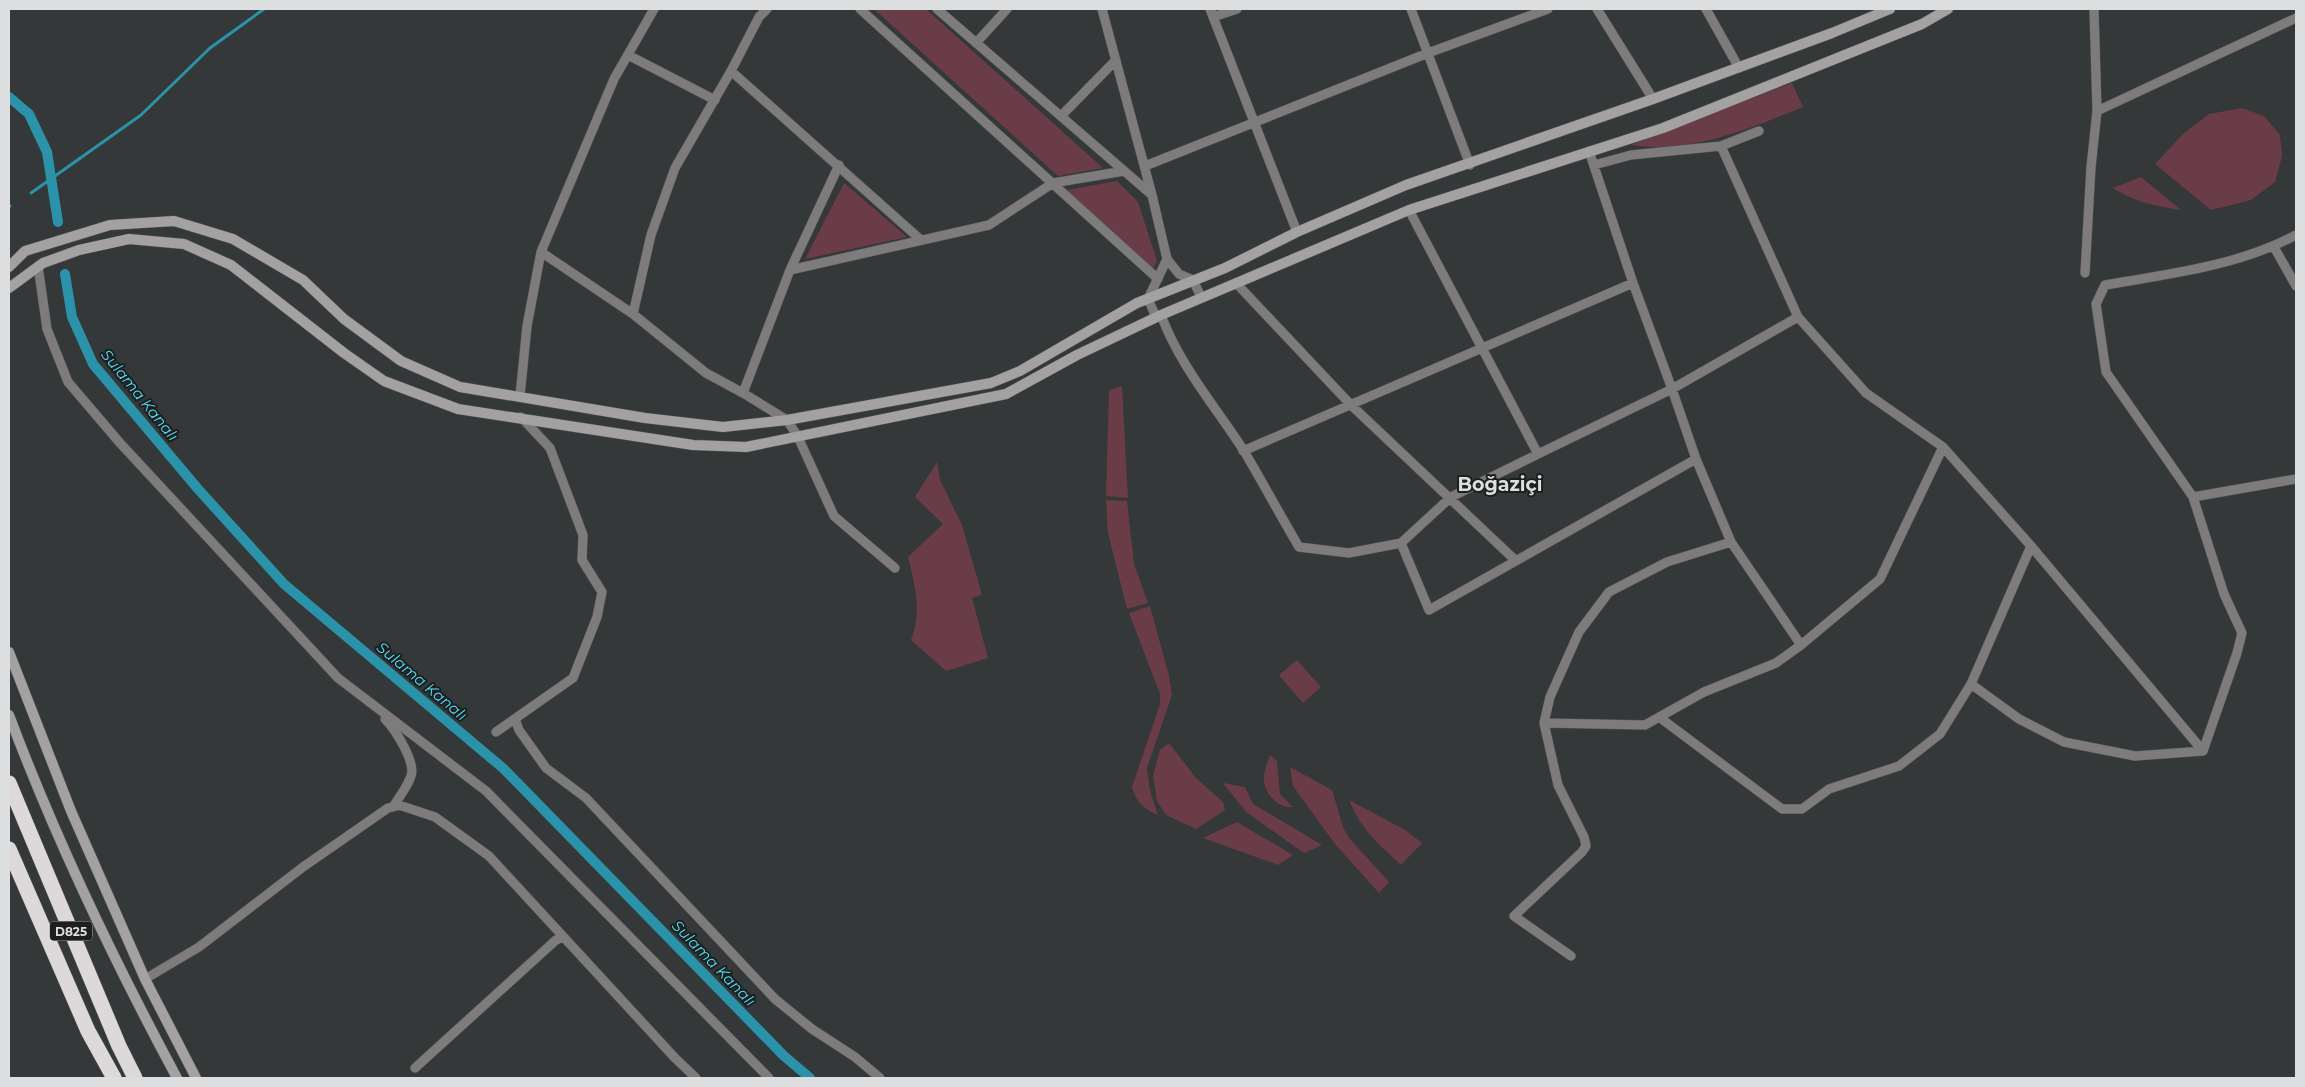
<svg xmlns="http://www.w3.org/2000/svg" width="2305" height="1087" font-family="Montserrat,sans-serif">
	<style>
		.green { fill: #6a3c48 }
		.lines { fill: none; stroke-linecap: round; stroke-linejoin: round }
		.stream { stroke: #2a93aa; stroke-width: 3 }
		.canal { stroke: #2a93aa; stroke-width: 10 }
		.street-casing { stroke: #525657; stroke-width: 10 }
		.secondary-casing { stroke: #525657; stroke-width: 11 }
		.highway-casing { stroke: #525657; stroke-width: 16 }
		.street { stroke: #7d7b7c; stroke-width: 9 }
		.secondary { stroke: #a4a1a2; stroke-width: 10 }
		.highway { stroke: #ddd9da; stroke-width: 15 }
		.labels { text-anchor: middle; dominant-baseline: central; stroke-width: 4; stroke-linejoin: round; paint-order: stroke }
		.shield { fill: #1d1f1f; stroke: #a3a5a5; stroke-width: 1 }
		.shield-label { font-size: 12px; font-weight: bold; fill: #dcdedf }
		.water-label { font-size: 15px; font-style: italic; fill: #50dfff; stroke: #1d1f1f }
		.district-label { font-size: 19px; font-weight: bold; fill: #dcdedf; stroke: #1d1f1f }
	</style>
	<rect width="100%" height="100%" fill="#343839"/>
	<path class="green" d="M874 9H926L1103 168 1058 176Z
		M1792 83 1803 107C1748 129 1691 154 1631 145Z
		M2242 108 2264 116 2280 135 2282 156 2275 182 2251 200 2211 210 2155 164 2184 133 2209 114Z
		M2141 177 2181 210C2155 206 2134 202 2113 188Z
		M1117 181 1138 202 1157 261 1153 269 1067 190Z
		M844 183 907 237 805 259Z
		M1122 386 1128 498 1106 496 1109 390Z
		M937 462 940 480 962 525 982 595 972 598 988 658 946 671 911 640C922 612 915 585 908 557L943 524 915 497Z
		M1106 500 1127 501 1134 564 1148 603 1127 609 1108 533Z
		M1150 606 1169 676 1172 695 1147 768 1150 791 1158 815C1144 809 1136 802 1132 787L1160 704V694L1129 613Z
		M1297 660 1321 687 1303 703 1279 675Z
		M1169 743 1196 778 1223 802 1225 810 1196 829 1166 815 1157 801 1153 776 1160 750Z
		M1270 755 1277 761 1280 794 1293 807C1277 809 1262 791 1264 775 1265 768 1268 761 1270 755Z
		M1290 767 1332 790 1343 827 1349 838 1389 882 1379 893 1335 844 1293 786Z
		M1223 783 1245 787 1253 804 1322 845 1304 853 1246 812Z
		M1349 800 1405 830 1422 843 1401 865C1378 843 1362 831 1349 800Z
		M1237 822 1293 855 1278 865 1203 838Z"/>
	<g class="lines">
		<path class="stream" d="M31 193 141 115 210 48 264 9
			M9 207 10 206"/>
		<path class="canal" d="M9 97 29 114 47 152 58 222
			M65 274 72 317 93 364 198 489 284 584 504 769 784 1056 810 1078"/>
		<g class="street-casing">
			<path id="street" d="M860 9 1158 279
				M937 9 1152 195
				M1102 9 1152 195 1167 259 1148 299 1156 317
				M1210 9 1297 232
				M1411 9 1470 165
				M1597 9 1653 99
				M1706 9 1739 68
				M1213 17 1237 9
				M976 43 1007 9
				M628 55 715 100
				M731 71 921 240
				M2097 111 2296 18
				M1061 116 1116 60
				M1589 151 1633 283 1672 389 1798 317
				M1594 165 1631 155 1721 146 1759 131
				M1145 166 1428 53 1548 9
				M1409 210 1538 454 1672 389 1696 459 1731 542 1667 562 1609 592 1579 632 1550 697 1544 723 1558 785 1584 837 1586 846 1582 852 1514 916 1571 956
				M2274 247 2296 286
				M541 252 633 314 706 373 743 393 787 420 798 437 834 516 895 568
				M1167 259 1179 274 1193 280 1201 297
				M38 266 47 329 68 382 120 443 338 678 486 791 769 1078
				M790 270 989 225 1053 183 1124 171
				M2085 273 2091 167 2097 111 2094 9
				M1236 283 1351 405 1515 560
				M633 314 651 235 675 168 731 71 759 17 767 9
				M1161 315C1180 366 1215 406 1244 451 1263 483 1280 515 1299 547L1349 553 1401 543
				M743 393 790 270 839 165
				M520 396 527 326 541 252 614 79 654 9
				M1243 451 1633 283
				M1538 454 1451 497 1401 543 1429 610 1696 459
				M2193 497 2296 479
				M1731 542 1801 645 1880 579 1943 447
				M2031 546 2203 751
				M1971 684 2019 719 2064 742 2135 756 2203 751
				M1659 717 1782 809H1802L1829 789 1899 766 1940 734 1971 684 2031 546 1943 447 1866 393 1798 317 1721 146
				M385 719C395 729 416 762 411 776 408 786 399 797 393 807
				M515 719 519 730 546 768 586 798 775 999 812 1029 855 1057 880 1078
				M1544 723 1645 725 1704 692 1776 663 1801 645
				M496 732 573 678 597 617 602 592 582 560 583 535 550 448 521 417
				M2203 751 2237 653 2242 633 2224 594 2193 497 2106 372 2096 304 2105 285C2169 274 2238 266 2296 235
				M145 979 199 947 303 867 388 808 399 805 435 817 489 856 675 1058 696 1078
				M415 1068 556 940 563 937"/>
		</g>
		<g class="secondary-casing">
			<path id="secondary" d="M9 267 25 251 110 225 174 221 233 239 303 280 344 319 401 361 460 387 645 418 723 427 787 420 991 383 1020 371 1137 303 1225 268 1297 232 1406 185 1653 99 1832 33 1890 9
				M9 288 43 263 79 250 129 239 184 244 231 265 344 353 384 381 458 409 693 445 746 447 1006 394 1077 355 1161 315 1409 210 1663 128 1922 24 1948 9
				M9 652 71 811 145 979 196 1078
				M9 715C56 840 114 961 177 1078"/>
		</g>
		<g class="highway-casing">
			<path id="highway" d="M9 783 119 1046 135 1078
				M9 849 88 1031 114 1078"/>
		</g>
		<use href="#street" class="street"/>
		<use href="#secondary" class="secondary"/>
		<use href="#highway" class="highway"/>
	</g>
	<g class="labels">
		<rect class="shield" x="50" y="921.5" width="42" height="19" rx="4"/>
		<g class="shield-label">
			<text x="71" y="931">D825</text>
		</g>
		<g class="water-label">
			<text transform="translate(140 395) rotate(51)">Sulama Kanalı</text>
			<text transform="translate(422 681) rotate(40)">Sulama Kanalı</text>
			<text transform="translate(714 963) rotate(46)">Sulama Kanalı</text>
		</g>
		<g class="district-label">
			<text x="1500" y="484">Boğaziçi</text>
		</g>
	</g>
	<rect width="2305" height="1087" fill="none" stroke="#dcdedf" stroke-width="20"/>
</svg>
